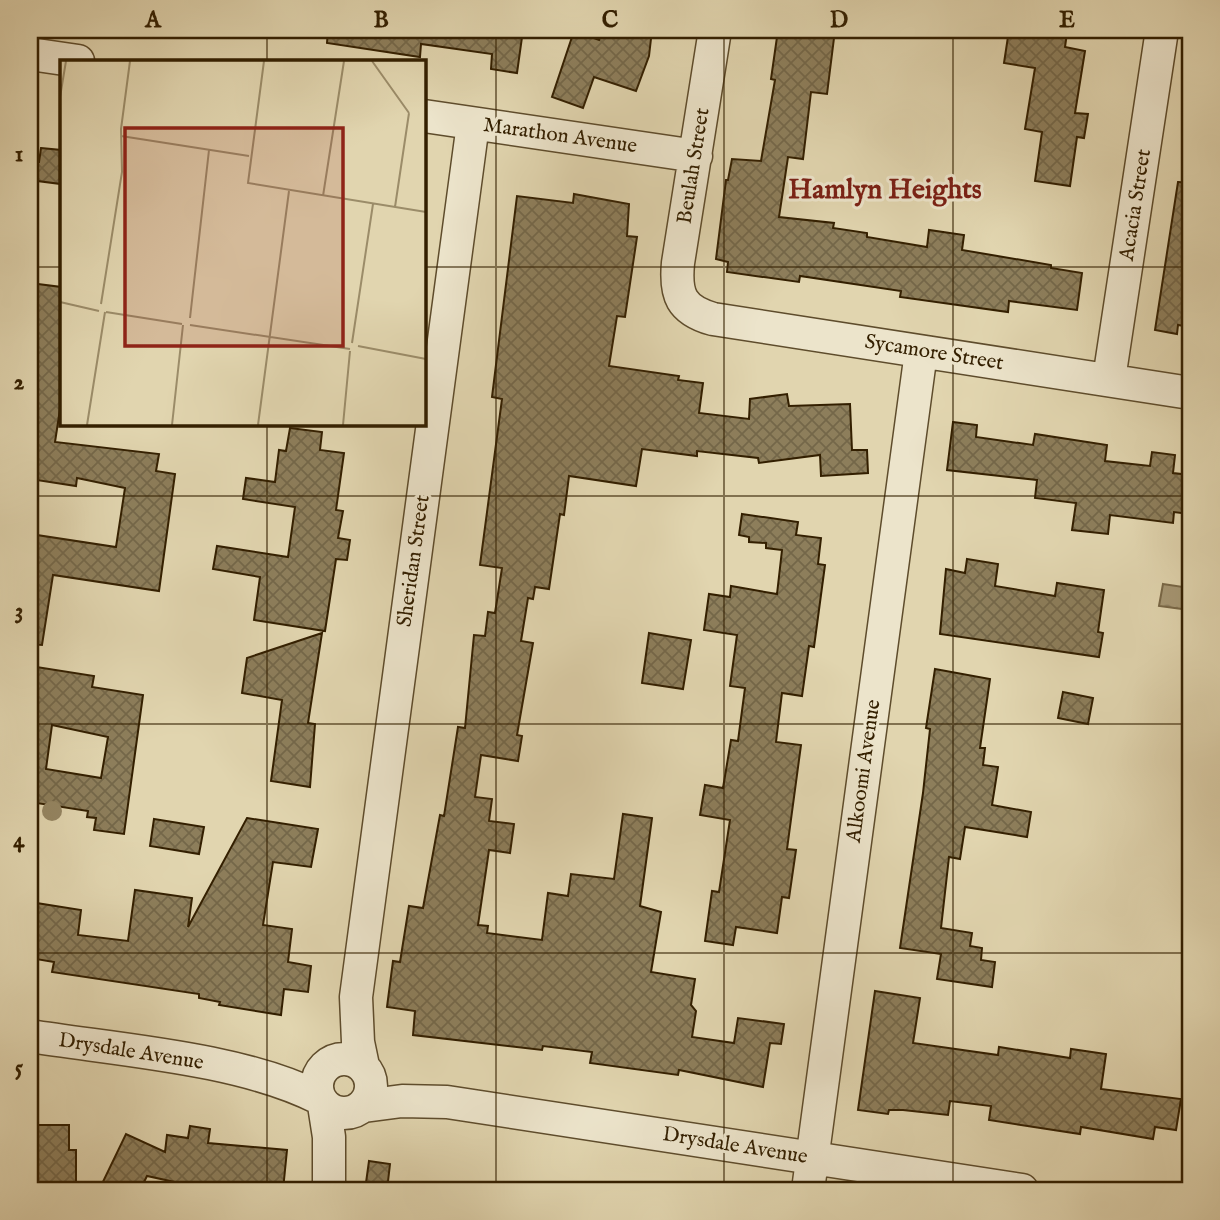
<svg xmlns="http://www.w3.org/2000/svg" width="1220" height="1220" font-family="'IM FELL English',serif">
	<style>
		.water { fill: url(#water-ripples); stroke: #786746; stroke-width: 2 }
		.building { fill: url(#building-cross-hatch); stroke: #331f00; stroke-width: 2; fill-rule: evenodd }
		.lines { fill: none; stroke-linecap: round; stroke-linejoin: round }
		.street-casing { stroke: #5e4c2c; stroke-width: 35 }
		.street { stroke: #ece4cb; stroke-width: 32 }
		.tree { fill: #958663 }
		.grid { fill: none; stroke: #331f00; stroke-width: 2; stroke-opacity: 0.55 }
		.labels { text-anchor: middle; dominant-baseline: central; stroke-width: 6; stroke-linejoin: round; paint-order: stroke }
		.street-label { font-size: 21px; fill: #331f00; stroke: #ece4cb }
		.district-label { font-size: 28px; font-weight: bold; fill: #7a1f14; stroke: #ece4cb }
		.inset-road { fill: none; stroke: #9b8c69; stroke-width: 2 }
		.view { fill: #8f2418; fill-opacity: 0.15; stroke: #8f2418; stroke-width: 3.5 }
		.inset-edge { fill: none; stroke: #331f00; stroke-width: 3.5 }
		.neatline { fill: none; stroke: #331f00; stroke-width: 2.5 }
		.grid-label { font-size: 23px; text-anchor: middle; font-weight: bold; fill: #331f00 }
	</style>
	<defs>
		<pattern id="water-ripples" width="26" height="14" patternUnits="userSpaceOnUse" patternTransform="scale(1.75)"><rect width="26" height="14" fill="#a69774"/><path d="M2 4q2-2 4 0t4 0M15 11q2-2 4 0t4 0" fill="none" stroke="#887b5d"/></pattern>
		<pattern id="building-cross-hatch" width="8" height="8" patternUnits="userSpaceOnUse" patternTransform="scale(1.75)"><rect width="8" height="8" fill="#8d7e5b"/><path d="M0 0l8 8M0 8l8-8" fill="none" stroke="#746749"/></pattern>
	</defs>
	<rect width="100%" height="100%" fill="#e1d5af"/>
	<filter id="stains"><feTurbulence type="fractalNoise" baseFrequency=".00286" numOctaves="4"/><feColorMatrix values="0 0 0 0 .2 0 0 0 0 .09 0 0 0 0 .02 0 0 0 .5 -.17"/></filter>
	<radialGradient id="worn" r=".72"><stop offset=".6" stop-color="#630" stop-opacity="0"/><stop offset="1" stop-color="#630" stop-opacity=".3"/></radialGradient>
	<path class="water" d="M1163 584 1190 588V610L1159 606Z"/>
	<path class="building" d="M328 30H523L517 73 491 69 492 54 421 44 420 57 327 43Z
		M601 30H652L649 56 636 91 594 77 583 108 552 97 574 31 599 40Z
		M778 30H835L827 94 811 92 803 159 788 157 779 217 834 223 833 228 867 233V237L927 247 929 230 964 235 962 250 1051 265V268L1082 273 1077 310 1009 301 1008 312 900 297 901 291 800 276 799 282 727 272 728 262 716 259 726 180H728L732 159 761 161 775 80 771 79Z
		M1009 30 1067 33 1065 47 1085 51 1075 113 1088 114 1084 138 1077 137 1070 186 1035 181 1042 132 1025 129 1035 68 1004 63Z
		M41 148 61 150V184L30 180V162H39Z
		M1178 182 1190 183V327L1178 325 1177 334 1155 330Z
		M574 194 629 204 627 236 637 237 625 317 617 316 609 366 679 376 678 380 703 383 699 413 749 419 750 399 787 394 789 406 850 404 852 450H867L868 473 821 476 820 455 759 463 758 458 697 451V456L642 449 636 486 569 476 564 515 560 514 549 589 535 587 533 599 528 598 521 641 533 643 517 735 522 736 518 761 481 755 475 797 492 799 489 821 514 824 510 853 489 850 478 925 488 926 487 933 542 940 548 893 568 896 571 874 614 879 623 814 652 818 640 906 661 912 651 972 695 979 691 1005 696 1011 692 1037 734 1043 738 1018 784 1024 781 1044 770 1043 763 1087 679 1070 678 1075 590 1063 592 1052 543 1046 542 1050 413 1035 415 1011 387 1007 393 961 400 962 409 906 423 908 440 815 444 816 458 727 465 728 474 635 485 636 488 612 495 613 502 568 480 565 502 399 492 397 517 196 573 203Z
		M30 283 61 287V403L55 442 159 454 156 471 175 474 159 591 53 575 42 645 30 644V534L116 547 125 488 77 478 76 486 30 479Z
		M953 422 977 425 976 437 1033 445 1035 434 1107 445 1105 461 1150 466 1152 452 1175 455 1173 473 1190 475V514L1174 512 1173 523 1110 515 1108 534 1072 530 1076 503 1035 498 1037 480 947 470Z
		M290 428 322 432 320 450 344 453 336 510 343 511 338 538 350 540 347 560 336 559 325 631 254 620 260 577 213 569 217 546 288 557 295 507 243 499 246 478 275 482 279 450 286 451Z
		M742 514 798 522 796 535 821 538 818 564 825 565 814 647 809 646 802 696 782 693 776 742 801 745 787 849 796 850 789 898 782 897 777 933 736 927 733 945 705 941 712 891 719 892 730 820 700 815 705 785 723 788 731 740 738 741 745 688 730 686 737 635 704 630 709 594 730 597 731 586 777 594 782 550 766 548V543L749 542V537L739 535Z
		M967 559 998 564 995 586 1055 596 1057 583 1104 590 1098 632 1103 633 1099 657 940 634 946 569 965 573Z
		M322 633 308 723 315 724 310 787 271 781 282 700 242 693 247 658Z
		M649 633 691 640 683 689 642 683Z
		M30 666 94 676 92 687 143 695 124 834 94 830 96 818 87 817 88 811 30 802ZM52 725 108 737 101 778 46 769Z
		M935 669 990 679 980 748H985L983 765 998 767 992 805 1031 812 1027 837 965 827 960 859 949 857 941 928 972 933 970 946 982 948 981 960 995 962 992 987 937 979 941 954 900 948 923 793 930 729 926 728Z
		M1063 692 1093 698 1088 724 1058 718Z
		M247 818 318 829 311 867 273 862 263 925 292 929 288 962 311 966 308 992 284 989 281 1015 219 1005 220 1002 199 998V994L52 972 54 962 30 958V902L81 910 78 935 128 941 135 890 192 898 188 927Z
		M154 819 204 827 199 854 150 846Z
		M875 991 920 998 913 1043 998 1055 999 1047 1070 1058 1071 1049 1106 1054 1101 1089 1181 1099 1176 1130 1155 1127 1153 1139 1081 1127 1080 1134 989 1120 991 1106 950 1101 948 1115 903 1110H889L888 1114 858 1110Z
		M31 1125H69V1150H76V1188L30 1187Z
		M190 1126 210 1129 208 1143 287 1150 283 1190 203 1184 202 1188 147 1176 140 1190H99L126 1134 165 1152 167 1135 188 1138Z
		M369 1161 390 1164 387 1190H365Z"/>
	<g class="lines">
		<g class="street-casing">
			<path id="street" d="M715 30 678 263C675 295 681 310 713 319L1190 393
				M30 54 78 61
				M424 116 696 156
				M1109 379 1162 30
				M30 1036C119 1050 240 1058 319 1098
				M317 1086a27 27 0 1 1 54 0a27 27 0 1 1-54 0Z
				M363 1066 358 1042 356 997 473 124
				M324 1105 329 1137V1190
				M364 1106 402 1101 447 1102 1022 1190
				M808 1190 921 352"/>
		</g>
		<use href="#street" class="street"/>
	</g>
	<circle class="tree" cx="52" cy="811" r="10"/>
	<path class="grid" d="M267 30V61M496 30V1190M724 30V1190M953 30V1190M30 267H61M424 267H1190M267 424V1190M30 496H1190M30 724H1190M30 953H1190"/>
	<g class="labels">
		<g class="street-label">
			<text transform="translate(560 136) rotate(8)">Marathon Avenue</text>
			<text transform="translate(694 166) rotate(-81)">Beulah Street</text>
			<text transform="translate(1136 205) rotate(-81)">Acacia Street</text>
			<text transform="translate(934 353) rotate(9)">Sycamore Street</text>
			<text transform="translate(414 561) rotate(-82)">Sheridan Street</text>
			<text transform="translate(864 771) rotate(-82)">Alkoomi Avenue</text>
			<text transform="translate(131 1052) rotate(9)">Drysdale Avenue</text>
			<text transform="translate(735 1146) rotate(9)">Drysdale Avenue</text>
		</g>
		<g class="district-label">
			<text x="885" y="190">Hamlyn Heights</text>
		</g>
	</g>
	<g transform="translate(60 60)">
		<rect width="366" height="366" fill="#e1d5af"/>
		<path class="inset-road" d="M204 1 188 123 366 152M312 1 349 53M0 37 6 1M61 76 189 96M263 136 284 1M335 147 349 53M0 242 39 251M41 244 62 112 61 69 70 1M46 252 122 264M130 258 149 90M130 265 290 289M292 283 313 144M298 286 366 299M27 365 45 252M112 365 123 265M198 365 229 131M283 365 290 291"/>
		<path class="view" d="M65 68H283V286H65Z"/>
		<rect width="366" height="366" class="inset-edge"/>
	</g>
	<rect width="1220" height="1220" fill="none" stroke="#e1d5af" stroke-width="77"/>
	<rect x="38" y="38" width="1144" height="1144" class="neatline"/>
	<g class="grid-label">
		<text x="153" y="27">A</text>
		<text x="381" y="27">B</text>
		<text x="610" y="27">C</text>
		<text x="839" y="27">D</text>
		<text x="1067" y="27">E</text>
		<text x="19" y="161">1</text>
		<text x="19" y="389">2</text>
		<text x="19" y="618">3</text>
		<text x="19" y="847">4</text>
		<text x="19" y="1075">5</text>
	</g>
	<rect width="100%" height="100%" filter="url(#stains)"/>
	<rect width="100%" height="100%" fill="url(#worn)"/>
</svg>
